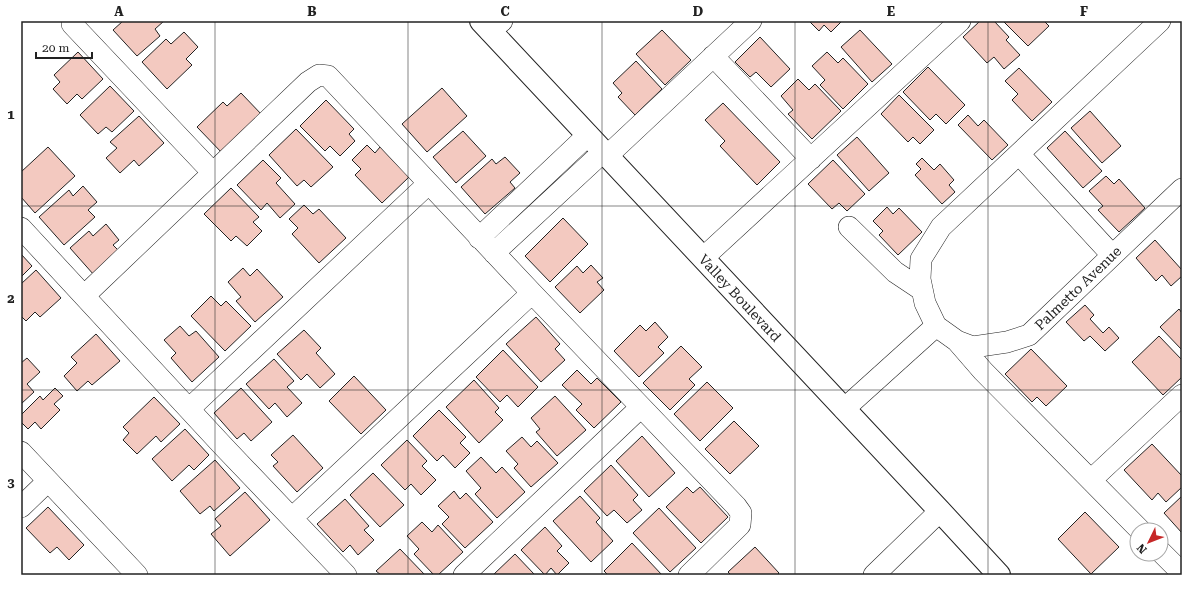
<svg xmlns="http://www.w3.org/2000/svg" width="1203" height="596" font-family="'Roboto Serif',serif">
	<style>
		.building { fill: #f3c9c0; stroke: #222 }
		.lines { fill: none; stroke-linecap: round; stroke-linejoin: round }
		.minor-casing { stroke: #222; stroke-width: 22 }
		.major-casing { stroke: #222; stroke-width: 24 }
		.minor { stroke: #fff; stroke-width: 21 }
		.major { stroke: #fff; stroke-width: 22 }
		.grid { fill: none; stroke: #222; stroke-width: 1; stroke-opacity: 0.55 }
		.labels { text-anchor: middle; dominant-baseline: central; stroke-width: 3; stroke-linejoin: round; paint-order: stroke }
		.street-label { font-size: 14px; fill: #222; stroke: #fff }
		.neatline { fill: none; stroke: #222; stroke-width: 1.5 }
		.grid-label { font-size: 13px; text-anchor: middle; font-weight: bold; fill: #222 }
	</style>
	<rect width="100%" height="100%" fill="#fff"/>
	<path class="building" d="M123 21H164L155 29 160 36 137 56 113 30Z
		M809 21H842L831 32 824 25 819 31Z
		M980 21H994L1009 37 1006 40 1020 55 1004 69 994 57 987 63 963 37Z
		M1003 21H1044L1049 26 1028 46Z
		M662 30 691 60 665 85 636 54Z
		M860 30 892 64 872 82 841 47Z
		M184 32 198 47 186 59 192 65 167 89 142 62 166 39 171 44Z
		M760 37 790 69 771 87 756 72 750 77 735 62Z
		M78 52 103 79 82 99 77 94 67 104 53 89 60 82 54 75Z
		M827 52 838 63 843 58 868 84 843 109 820 85 825 80 812 66Z
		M636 61 662 89 635 115 618 97 622 93 613 83Z
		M928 67 965 105 946 124 936 114 930 120 903 92Z
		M1019 68 1052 102 1032 121 1012 100 1018 94 1005 81Z
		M798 79 809 90 815 84 841 111 812 139 788 114 793 110 781 96Z
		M110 86 134 111 112 132 106 127 98 134 80 115Z
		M442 88 467 116 427 152 402 124Z
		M241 93 263 116 224 155 197 127 223 102 227 106Z
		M899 95 934 130 920 144 913 137 908 142 881 114Z
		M326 100 354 129 349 134 355 141 340 156 330 146 325 151 300 126Z
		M723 103 780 162 757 185 720 146 725 141 705 120Z
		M1090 111 1121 146 1102 163 1071 128Z
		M968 115 978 126 984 120 1008 145 992 160 958 125Z
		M139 116 164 143 139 166 134 160 120 173 106 158 117 148 110 142Z
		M296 129 333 167 311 187 304 180 297 186 269 155Z
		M463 131 486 156 456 183 433 157Z
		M1065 131 1102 171 1083 188 1047 148Z
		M857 137 889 173 869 191 837 155Z
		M367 145 375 153 380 147 409 177 382 203 355 175 361 169 352 160Z
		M48 147 75 176 35 213 21 197V172Z
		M505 157 520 173 510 182 515 188 485 214 461 187 492 159 496 164Z
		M922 158 934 170 940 164 954 180 949 185 955 192 942 204 915 175 921 169 916 164Z
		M263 160 281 178 276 183 295 204 280 218 267 203 261 210 237 185Z
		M833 160 865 194 847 211 839 203 832 209 808 184Z
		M1106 176 1114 184 1119 179 1145 208 1119 232 1098 210 1103 206 1089 191Z
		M83 186 97 202 88 210 95 217 64 245 39 217 69 190 73 196Z
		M231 188 259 217 253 222 262 231 247 246 236 236 231 241 204 214Z
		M304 205 313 214 319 209 346 238 319 263 292 234 298 228 289 219Z
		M887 207 893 214 899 208 922 232 898 255 879 235 883 231 873 221Z
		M563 218 588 244 550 282 525 256Z
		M106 224 119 240 113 245 120 252 94 275 70 248 89 231 93 236Z
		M1155 240 1182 270V276L1171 286 1162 275 1156 281 1136 258Z
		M21 254 32 266 21 277Z
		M591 265 603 278 597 282 604 290 580 313 555 287 577 266 583 273Z
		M243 268 250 276 257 269 283 297 255 322 236 301 241 297 228 282Z
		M36 270 61 298 40 317 35 312 26 321 21 316V284Z
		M211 296 221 306 226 301 251 326 225 351 191 316Z
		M1085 305 1094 315 1090 319 1103 333 1109 327 1119 338 1105 351 1090 336 1084 341 1066 322Z
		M1179 309 1182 313V350L1160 327Z
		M536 317 560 344 555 349 565 360 541 382 506 344Z
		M655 322 668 337 658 347 664 353 639 377 614 351 640 325 646 331Z
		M180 326 189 336 196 331 219 357 192 382 171 358 176 353 164 340Z
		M304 330 321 348 316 353 335 374 320 388 307 374 301 380 277 354Z
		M96 334 120 361 92 385 88 381 77 391 64 376 77 363 71 357Z
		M1159 336 1182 360V377L1163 395 1132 362Z
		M681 346 702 367 689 379 695 385 670 410 643 383Z
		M1031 349 1067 386 1046 406 1037 397 1032 402 1005 374Z
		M503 350 538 387 518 407 507 395 500 402 476 377Z
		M27 358 40 372 27 384 34 392 21 404V363Z
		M274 359 294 381 287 387 302 403 287 417 275 403 269 409 246 384Z
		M577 370 591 384 597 378 621 402 594 428 576 410 582 404 562 385Z
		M354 376 386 410 361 434 329 401Z
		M474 380 499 408 495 412 503 420 479 443 446 407Z
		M707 382 733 408 700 441 674 414Z
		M55 388 63 396 54 404 60 410 41 429 35 422 28 429 21 422V415L40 396 43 400Z
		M241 388 272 422 251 441 244 433 237 439 214 413Z
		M555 396 586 430 557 456 536 432 540 429 531 418Z
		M154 397 180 424 161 442 156 436 137 454 123 440 129 433 123 427Z
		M439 410 466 437 460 443 470 453 455 468 443 455 437 461 413 436Z
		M734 421 759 446 730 474 705 449Z
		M185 429 209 455 194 470 189 465 172 481 152 459Z
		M293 435 323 468 297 492 273 466 278 462 271 455Z
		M642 436 675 473 649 497 616 461Z
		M522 437 531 447 537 441 558 463 531 487 514 468 518 464 506 451Z
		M407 440 427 461 422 466 436 480 421 495 411 484 405 490 381 465Z
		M1152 444 1182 476V487L1166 502 1158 493 1152 500 1124 470Z
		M481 457 496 473 502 467 525 492 497 518 475 494 481 488 466 471Z
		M215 460 240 488 214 511 210 506 200 514 180 491Z
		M611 465 638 495 633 500 642 510 627 523 614 510 607 516 584 491Z
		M373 473 404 505 380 527 350 495Z
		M687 487 693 493 700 487 728 517 701 543 666 507Z
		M454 491 460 499 466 493 493 522 465 548 442 524 449 517 438 506Z
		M245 492 270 520 230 556 211 534 221 526 215 519Z
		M580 496 600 518 596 522 613 541 591 562 553 521Z
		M1182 496V533L1164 513Z
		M345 499 369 526 364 530 374 540 358 555 350 545 343 552 317 524Z
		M48 507 84 545 69 560 57 547 50 553 26 528Z
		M659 508 696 548 670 572 633 533Z
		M1085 512 1119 547 1091 574 1058 539Z
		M422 522 432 532 438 525 463 552 438 575H434L414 554 419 549 407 536Z
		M545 527 562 546 557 551 569 563 557 575 551 568 545 575 521 550Z
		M632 543 662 575H608L604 571Z
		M755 547 779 573 777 575H731L728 572Z
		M400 549 425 575H381L376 571Z
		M515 554 534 574 532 575H493Z"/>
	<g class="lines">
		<g class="minor-casing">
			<path id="minor" d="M1160 21 941 227 921 259 920 279 925 303 936 326 957 341 973 347 1007 342 1029 335 1182 189
				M72 24 213 173
				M490 31 502 21
				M713 56 811 159
				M1019 154 1112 255
				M607 156 751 21
				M849 227 895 272 922 290
				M21 228 223 446 346 575
				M479 238 588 135
				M494 253 603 152
				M703 258 960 21
				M84 296 308 82 319 75 328 76 532 293 736 506 741 513 740 525 689 575
				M957 341 983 371 1140 530
				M189 409 428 184
				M844 409 936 326
				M21 452 137 575
				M1091 480 1182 395
				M21 507 48 481
				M292 518 532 293
				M1161 552 1182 573
				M464 575 641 407
				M874 575 940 511"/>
		</g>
		<g class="major-casing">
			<path id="major" d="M481 21 940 511 999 575"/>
		</g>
		<use href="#minor" class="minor"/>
		<use href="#major" class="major"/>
	</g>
	<path class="grid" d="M215 21V575M408 21V575M602 21V575M795 21V575M988 21V575M21 206H1182M21 390H1182"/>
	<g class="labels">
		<g class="street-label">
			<text transform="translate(1078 288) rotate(-44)">Palmetto Avenue</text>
			<text transform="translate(740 298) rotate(47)">Valley Boulevard</text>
		</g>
	</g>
	<rect width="1203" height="596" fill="none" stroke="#ffffff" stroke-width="44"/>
	<g transform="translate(1149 542) rotate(227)"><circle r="19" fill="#ffffff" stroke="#a7a7a7"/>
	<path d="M0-3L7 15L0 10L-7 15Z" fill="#c62828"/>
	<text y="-6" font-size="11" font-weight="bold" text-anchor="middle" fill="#222222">N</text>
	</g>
	<path d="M36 52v6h56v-6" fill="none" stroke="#222222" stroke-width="2"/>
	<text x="42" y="52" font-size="12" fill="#222222" stroke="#ffffff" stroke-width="3" paint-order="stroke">20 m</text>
	<rect x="22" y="22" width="1159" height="552" class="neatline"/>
	<g class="grid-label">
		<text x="119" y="16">A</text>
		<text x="312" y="16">B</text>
		<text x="505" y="16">C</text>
		<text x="698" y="16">D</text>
		<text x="891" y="16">E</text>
		<text x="1084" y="16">F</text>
		<text x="11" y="119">1</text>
		<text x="11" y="303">2</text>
		<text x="11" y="487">3</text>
	</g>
</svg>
